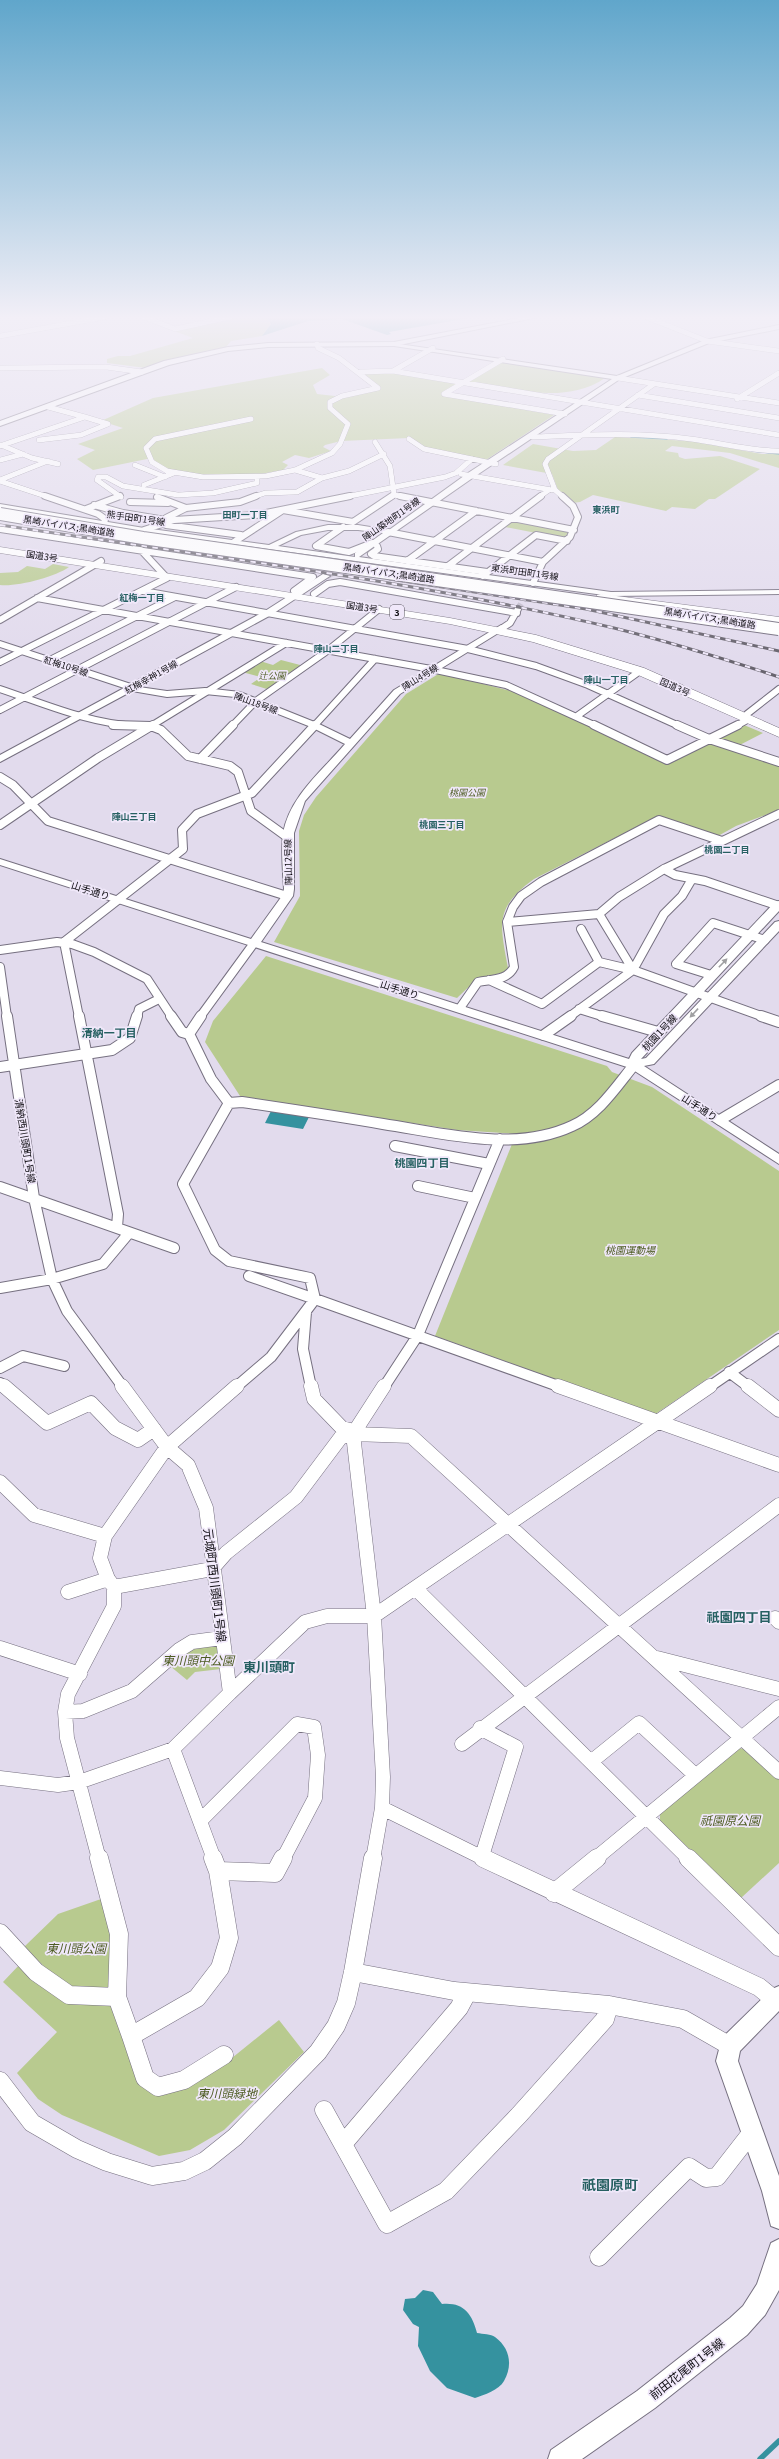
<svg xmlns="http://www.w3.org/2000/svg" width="779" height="2459" font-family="Georgia,'Noto Sans JP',serif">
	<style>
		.green { fill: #b8ca8f }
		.water { fill: #35929f }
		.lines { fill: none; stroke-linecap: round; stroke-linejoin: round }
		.stream-far1 { stroke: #35929f; stroke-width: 1.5 }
		.stream { stroke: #35929f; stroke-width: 5.5 }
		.minor-tunnel { stroke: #c2bccc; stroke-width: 6; stroke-dasharray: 6 3.5; stroke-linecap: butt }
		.tertiary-tunnel { stroke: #c2bccc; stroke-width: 8; stroke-dasharray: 8 4; stroke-linecap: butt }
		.minor-far5-casing { stroke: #767080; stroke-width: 5.5 }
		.minor-far4-casing { stroke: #767080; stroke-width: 8 }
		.minor-far3-casing { stroke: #767080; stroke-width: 10 }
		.minor-far2-casing { stroke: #767080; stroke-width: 12 }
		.minor-far1-casing { stroke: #767080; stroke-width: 15 }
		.minor-casing { stroke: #767080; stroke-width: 19 }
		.tertiary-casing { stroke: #767080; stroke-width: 2 }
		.secondary-casing { stroke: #767080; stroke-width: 2 }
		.trunk-casing { stroke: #767080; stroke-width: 1 }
		.motorway-casing { stroke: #767080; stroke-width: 1 }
		.minor-far5 { stroke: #fff; stroke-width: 5 }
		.minor-far4 { stroke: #fff; stroke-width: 6 }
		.minor-far3 { stroke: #fff; stroke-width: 8 }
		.minor-far2 { stroke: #fff; stroke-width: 10 }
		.minor-far1 { stroke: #fff; stroke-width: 14 }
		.minor { stroke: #fff; stroke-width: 18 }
		.tertiary { fill: #fff; fill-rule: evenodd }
		.secondary { fill: #fff; fill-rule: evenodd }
		.trunk { fill: #fff; fill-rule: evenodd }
		.motorway { fill: #fff; fill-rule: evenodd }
		.rail-casing { stroke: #68646e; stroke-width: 3 }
		.rail { stroke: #f0e8fa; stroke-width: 2; stroke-dasharray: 5.5; stroke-linecap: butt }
		.motorway-bridge-casing { stroke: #767080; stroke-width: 14; stroke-linecap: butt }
		.motorway-bridge { stroke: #fff; stroke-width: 12 }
		.oneway { fill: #9f9fa1 }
		.labels { text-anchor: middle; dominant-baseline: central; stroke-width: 3.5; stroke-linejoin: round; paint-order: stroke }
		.far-neighbourhood-label { font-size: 9px; font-weight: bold; fill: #266062; stroke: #f0e8fa }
		.far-street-label { font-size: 9px; fill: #100e13; stroke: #f0e8fa }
		.shield { fill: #f0e8fa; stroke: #534f58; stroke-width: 1 }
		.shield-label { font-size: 9px; font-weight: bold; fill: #100e13 }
		.far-park-label { font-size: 9px; font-style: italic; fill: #4d5c22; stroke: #f0e8fa }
		.street-label { font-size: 10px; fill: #100e13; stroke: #f0e8fa }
		.park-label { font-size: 10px; font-style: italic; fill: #4d5c22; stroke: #f0e8fa }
		.neighbourhood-label { font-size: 11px; font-weight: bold; fill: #266062; stroke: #f0e8fa }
		.near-street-label { font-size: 12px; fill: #100e13; stroke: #f0e8fa }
		.near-park-label { font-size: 12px; font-style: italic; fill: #4d5c22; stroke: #f0e8fa }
		.near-neighbourhood-label { font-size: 13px; font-weight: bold; fill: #266062; stroke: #f0e8fa }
		.near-quarter-label { font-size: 14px; font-weight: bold; fill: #266062; stroke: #f0e8fa }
	</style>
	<rect width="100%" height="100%" fill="#e2dbed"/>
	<path class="green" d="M234 317H267L271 324 262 336 231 341 226 347 180 357 146 368 107 363V359L118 356H130L193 338 174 331Z
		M503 361 604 378H605C566 405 513 389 469 382Z
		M322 368 330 375 313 385 317 394 335 396 376 390 362 373 393 372 460 384 442 395 554 415 486 460 427 448 409 438 341 441 325 445 323 447 331 451 309 458 295 455 282 462 288 465 283 470 261 474 211 476 162 468 152 458 93 470 77 459 95 450 78 444 123 428 101 421 153 398Z
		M615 437 690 441 762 454H779V468L730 453 672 446 665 451 678 453 679 457 685 459 720 456 760 469 715 499H709L695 509 672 507 666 511 593 495 580 502 573 503 558 490 552 474 503 465 533 444 573 451 596 450Z
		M515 519 571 532 562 538 505 527Z
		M53 564 69 567C55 577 17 587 0 585V573L18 572 27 566 45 569Z
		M281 660 304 666 270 690 251 684 261 677 242 672 260 661 273 665Z
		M440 673 527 695 667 762 744 725 763 733 732 749 779 764V810L736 826 718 836 658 816 534 879C494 908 500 924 508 968L505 972 477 979 457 998 274 942 300 896 299 831 304 815 316 797 406 694Z
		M266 956 607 1066 612 1072 652 1087 779 1171V1330L654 1415 435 1336 516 1134 457 1130 240 1096 205 1042 213 1021Z
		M217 1645 221 1669 195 1672 187 1680 170 1666 191 1647Z
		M737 1748 746 1749 779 1779V1863L741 1898 660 1821V1813Z
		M101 1899 113 1937 111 1990 74 1988 57 1979 24 1947 58 1914Z
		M21 1963 33 1975 113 2003 158 2092 227 2062 279 2020 304 2052 224 2130 190 2150 159 2156 62 2115 38 2099 17 2073 57 2032 3 1982Z"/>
	<path class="water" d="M267 317H475L389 332 391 334 387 335 342 319 308 321 262 336 271 324Z
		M271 1111 309 1117 303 1129 265 1123Z
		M423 2290 433 2292 442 2304C463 2302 472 2313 477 2333 483 2334 491 2334 495 2337 510 2348 513 2365 504 2381 499 2390 484 2395 475 2398L447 2388 430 2371 418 2346 419 2327 413 2324 403 2310 405 2299 415 2298Z"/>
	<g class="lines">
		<path class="stream-far1" d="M631 437 667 439
			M752 451 779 454"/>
		<path class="stream" d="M760 2459 779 2441"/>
		<path class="minor-tunnel" d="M518 609 533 583"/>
		<path class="tertiary-tunnel" d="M326 576 358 555"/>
		<g class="minor-far5-casing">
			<path id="minor-far5" d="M144 317 175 329 230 317
				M646 317 707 341 779 351
				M0 336 105 317
				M503 359 444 394 565 414
				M0 368 106 367 142 372
				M393 371 433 348
				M360 372 393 371 779 435
				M618 378 779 403
				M638 395 779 418
				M737 399 779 373
				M251 419 155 439 146 448 152 462 167 471 203 477 266 476 295 470 332 453 340 444 348 424 330 408V402L342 396 378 388 339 358 318 348 317 344
				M532 437C585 435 639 432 691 439 721 443 749 451 779 451
				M409 439 424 449 496 464
				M39 440 81 435 108 424 85 417
				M375 442 390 466 394 494
				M1 445 32 458 58 464
				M0 446 85 417 48 407
				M0 460 23 454
				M135 465 165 477
				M295 470 322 478
				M461 474 552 490
				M0 480 48 461
				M0 481 48 497
				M144 485 174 473
				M121 497 97 480 98 477H106L123 486 178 495 213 493 257 483V477
				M253 497 265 493 297 492 322 478 349 471 384 454
				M345 497 445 477 456 473 472 459
				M391 497 394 495 405 497
				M539 497 549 490
				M563 497 555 490 545 464 548 459 654 384"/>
		</g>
		<g class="minor-far4-casing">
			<path id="minor-far4" d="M45 496 98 514 105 519 103 530 108 531
				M400 496 574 530
				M157 497 186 508
				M130 502 168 503
				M94 505 123 513 165 520
				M86 509 120 496
				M166 518 186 508 240 502 256 496
				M166 525 241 535
				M343 527 316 546 349 552 372 543
				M0 529 313 577 294 591
				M144 530 174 520 256 515 350 496
				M388 532 543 562
				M234 542 283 510 353 522 392 496
				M377 546 378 549 371 554 374 556 487 572
				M407 561 476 511
				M448 566 541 496
				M483 576 536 535 567 541
				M533 583 543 562 570 537 578 517 573 506 562 496
				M143 591 468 649 536 666 588 685 679 726
				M314 594 328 584 340 582 517 613
				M37 598 431 669 506 685 596 726
				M0 620 101 561
				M504 627 510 623 518 609
				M50 660 175 597
				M0 662 167 578 127 535
				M0 689C45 704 90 724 138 726
				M0 710 236 587
				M747 714 779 689
				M577 716 640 671
				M151 726 286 643
				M232 726 256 701 327 651 379 609
				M314 726 375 659
				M736 726 747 720"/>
		</g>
		<g class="minor-far3-casing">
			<path id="minor-far3" d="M113 725 151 726 161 730 188 756 230 766 238 772 251 811 287 837
				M594 725 667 760 738 725
				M677 725 709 739 779 762
				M200 759 233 725
				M0 777 13 785 48 821 287 896
				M0 825 98 758 153 725
				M664 869 675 875 705 881 779 906
				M507 922 599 914
				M581 929 599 962
				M64 942 183 849 182 830 197 814 252 793 315 725
				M64 942 79 1017
				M0 950 57 942 72 944 94 952 147 979 172 1017
				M0 967 7 1017
				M633 970 664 914 682 896 692 879
				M711 975 676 964 713 923 765 940
				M489 980 542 1004 599 962 633 970 764 1017
				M460 1008 478 982C491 979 507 981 514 967L507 922 513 907 521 896 541 882 659 820 722 841
				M579 1009 605 1017
				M137 1017 139 1009 159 999
				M200 1017 254 943
				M569 1017 633 970 599 914 619 897 664 869 779 814"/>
		</g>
		<g class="minor-far2-casing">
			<path id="minor-far2" d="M7 1016 34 1198 52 1279 67 1311 123 1387
				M79 1016 118 1214 117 1227
				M171 1016 182 1032 189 1034
				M201 1016 189 1034 211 1079 229 1103 242 1102C289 1109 336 1116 383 1124 443 1133 514 1153 572 1126 599 1114 616 1087 634 1065
				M602 1016 658 1032
				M761 1016 779 1022
				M544 1035 571 1016
				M0 1067 112 1050 130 1038 137 1016
				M229 1103 183 1184 215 1250 229 1261 310 1278 315 1299 561 1387
				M720 1120 779 1085
				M395 1146 489 1164
				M418 1186 475 1198
				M0 1187 174 1248
				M0 1288 52 1279 103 1264 129 1233
				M306 1312 303 1349 311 1387
				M0 1368 23 1356 64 1366
				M729 1372 749 1387
				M0 1383 5 1387
				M236 1387 271 1357 315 1299 249 1276
				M384 1387 418 1335 500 1139
				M709 1387 779 1339"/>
		</g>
		<g class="minor-far1-casing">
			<path id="minor-far1" d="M4 1386 47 1423 91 1403 115 1428 138 1440 154 1429
				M311 1386 314 1399 342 1428 354 1431
				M558 1386 779 1465
				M748 1386 779 1410
				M0 1482 34 1515 105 1536
				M114 1587 212 1569 226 1553 296 1497 341 1437 353 1434 411 1436 779 1772
				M415 1588 689 1859
				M68 1592 108 1579
				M775 1618 779 1622
				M0 1648 80 1674
				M657 1658 779 1689
				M230 1693 305 1622 327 1616H374L710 1386
				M65 1712 83 1711 132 1691 179 1650 192 1642 222 1638
				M480 1728 516 1747 482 1856
				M462 1744 779 1505
				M173 1749 214 1859
				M592 1761 639 1723 695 1775
				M0 1778 58 1785 79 1782 173 1749 230 1693 206 1508 188 1465 167 1447 122 1386
				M382 1808 485 1859
				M200 1821 297 1724 314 1727 318 1755 315 1798 283 1859
				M99 1859 67 1738 65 1712 68 1694 114 1606V1587L108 1579 100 1558 105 1536 167 1447 237 1386
				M373 1859 382 1808 383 1777 374 1616 353 1434 384 1386
				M595 1859 779 1707"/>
		</g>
		<g class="minor-casing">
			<path id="minor" d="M99 1858 119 1934 117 1997
				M483 1858 759 1987 775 2000
				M688 1858 779 1947
				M218 1871 275 1873 283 1858
				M554 1893 597 1858
				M0 1933 36 1972 69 1995 117 1997 131 2036 197 1998 220 1968 229 1938 218 1871 213 1858
				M353 1972 454 1991 609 2005 683 2019 730 2046
				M131 2036 145 2078 158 2087 184 2080 224 2055
				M0 2081 32 2123 77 2149 107 2162 152 2176 184 2171 205 2161 235 2137 318 2052 336 2026 346 2003 353 1972 373 1858
				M324 2110 387 2224 446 2191 519 2115 605 2019 609 2005
				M343 2144 459 2008 467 1993
				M599 2257 689 2167 706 2178 717 2177 752 2132"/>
		</g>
		<g class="tertiary-casing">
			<path id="tertiary" d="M779 325V329L709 343 620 379 474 477 359 557 611 592 779 590V594L611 596 144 532 0 508V504L144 528 269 545 296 532 328 525H358L389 530 468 473 612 379 394 346 392 343 617 376 705 340ZM328 530H358L383 533 355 553V557L278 546 301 535Z
				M323 574 330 576 271 615 139 687 167 691 205 688 240 692 317 723 350 739 394 690 501 625 508 627 400 694 305 801 294 833V889L293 896 261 942 629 1059 632 1053 775 902 779 901V911L641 1059 646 1058 775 922 779 921V931L654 1064 644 1066 779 1154V1164L630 1068 0 865V859L251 939 282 896 284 889C283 871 281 852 283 834 289 797 322 771 345 744L311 727 235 697 205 694 167 697 132 691 0 762V755L124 688 0 647V641L131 684 265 611Z
				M779 1986V2011L740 2051 738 2061 779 2176V2229L771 2226 762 2191 716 2061 722 2038 772 1989Z
				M779 2239V2290L765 2315 747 2335 655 2408 582 2459H548L551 2450 637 2391 730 2318 743 2306 757 2284 771 2243Z"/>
		</g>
		<g class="secondary-casing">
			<path id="secondary" d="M524 317H539L394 346 268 347 228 351 169 365 0 426V421L164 361 228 347 268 343 394 342Z"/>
		</g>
		<g class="trunk-casing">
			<path id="trunk" d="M0 547 450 618 536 635 644 668 779 728V737L636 674 533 642 450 624 0 553Z"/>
		</g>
		<g class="motorway-casing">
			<path id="motorway" d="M601 594 779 617V625L597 601 595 598 597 595Z"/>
		</g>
		<use href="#minor-far5" class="minor-far5"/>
		<use href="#minor-far4" class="minor-far4"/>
		<use href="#minor-far3" class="minor-far3"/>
		<use href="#minor-far2" class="minor-far2"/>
		<use href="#minor-far1" class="minor-far1"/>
		<use href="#minor" class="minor"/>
		<use href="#tertiary" class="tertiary"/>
		<use href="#secondary" class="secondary"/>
		<use href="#trunk" class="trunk"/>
		<use href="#motorway" class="motorway"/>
		<g class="rail-casing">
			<path id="rail" d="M0 525C205 556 412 580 614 628 670 642 725 659 779 677
				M320 567 396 578
				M390 579 586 609 779 651"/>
		</g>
		<use href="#rail" class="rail"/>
		<g class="motorway-bridge-casing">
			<path id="motorway-bridge" d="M0 514 143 538 779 629"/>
		</g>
		<use href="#motorway-bridge" class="motorway-bridge"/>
	</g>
	<defs><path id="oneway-solid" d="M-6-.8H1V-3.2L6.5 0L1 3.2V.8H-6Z"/></defs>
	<g class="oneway">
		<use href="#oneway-solid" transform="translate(723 963) rotate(-46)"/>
		<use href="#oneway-solid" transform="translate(694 1013) rotate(133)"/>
	</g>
	<linearGradient id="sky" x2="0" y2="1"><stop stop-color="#60a6cb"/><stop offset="0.48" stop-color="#f2eff7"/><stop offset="1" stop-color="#f2eff7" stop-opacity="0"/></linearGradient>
	<rect width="779" height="661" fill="url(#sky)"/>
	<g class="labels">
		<g class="far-neighbourhood-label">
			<text x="606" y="509">東浜町</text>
			<text x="245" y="514">田町一丁目</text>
			<text x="142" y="597">紅梅一丁目</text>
			<text x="336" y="648">陣山二丁目</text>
			<text x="606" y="679">陣山一丁目</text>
			<text x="134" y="816">陣山三丁目</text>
			<text x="442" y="824">桃園三丁目</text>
			<text x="727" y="849">桃園二丁目</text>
		</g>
		<g class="far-street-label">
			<text transform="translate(136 518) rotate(8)">熊手田町1号線</text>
			<text transform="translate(391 519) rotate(-35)">陣山築地町1号線</text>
			<text transform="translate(69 526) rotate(9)">黒崎バイパス;黒崎道路</text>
			<text transform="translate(42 556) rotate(9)">国道3号</text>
			<text transform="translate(525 572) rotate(8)">東浜町田町1号線</text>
			<text transform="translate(389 573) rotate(8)">黒崎バイパス;黒崎道路</text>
			<text transform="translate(362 607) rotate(9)">国道3号</text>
			<text transform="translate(710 618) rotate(9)">黒崎バイパス;黒崎道路</text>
			<text transform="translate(66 666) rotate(18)">紅梅10号線</text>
			<text transform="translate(151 677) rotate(-29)">紅梅幸神1号線</text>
			<text transform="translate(420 677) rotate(-32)">陣山4号線</text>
			<text transform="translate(675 687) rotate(24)">国道3号</text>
			<text transform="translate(256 703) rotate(20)">陣山18号線</text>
			<text transform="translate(288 862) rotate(-91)">陣山12号線</text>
		</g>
		<rect class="shield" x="390" y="605" width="14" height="14" rx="3"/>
		<g class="shield-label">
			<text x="397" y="612">3</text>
		</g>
		<g class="far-park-label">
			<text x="272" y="675">辻公園</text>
			<text x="467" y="792">桃園公園</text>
		</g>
		<g class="street-label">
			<text transform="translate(91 890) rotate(18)">山手通り</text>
			<text transform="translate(400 989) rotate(18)">山手通り</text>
			<text transform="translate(659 1032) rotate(-47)">桃園1号線</text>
			<text transform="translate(700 1107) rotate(33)">山手通り</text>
			<text transform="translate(26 1141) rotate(81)">清納西川頭町1号線</text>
		</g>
		<g class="park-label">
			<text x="630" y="1249">桃園運動場</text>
		</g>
		<g class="neighbourhood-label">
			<text x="109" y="1032">清納一丁目</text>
			<text x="422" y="1162">桃園四丁目</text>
		</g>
		<g class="near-street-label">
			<text transform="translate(216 1585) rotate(83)">元城町西川頭町1号線</text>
			<text transform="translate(686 2368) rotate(-38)">前田花尾町1号線</text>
		</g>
		<g class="near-park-label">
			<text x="198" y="1659">東川頭中公園</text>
			<text x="730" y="1819">祇園原公園</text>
			<text x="76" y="1947">東川頭公園</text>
			<text x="227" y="2092">東川頭緑地</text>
		</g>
		<g class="near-neighbourhood-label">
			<text x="739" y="1616">祇園四丁目</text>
			<text x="269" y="1666">東川頭町</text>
		</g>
		<g class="near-quarter-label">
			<text x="610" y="2184">祇園原町</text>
		</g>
	</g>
</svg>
